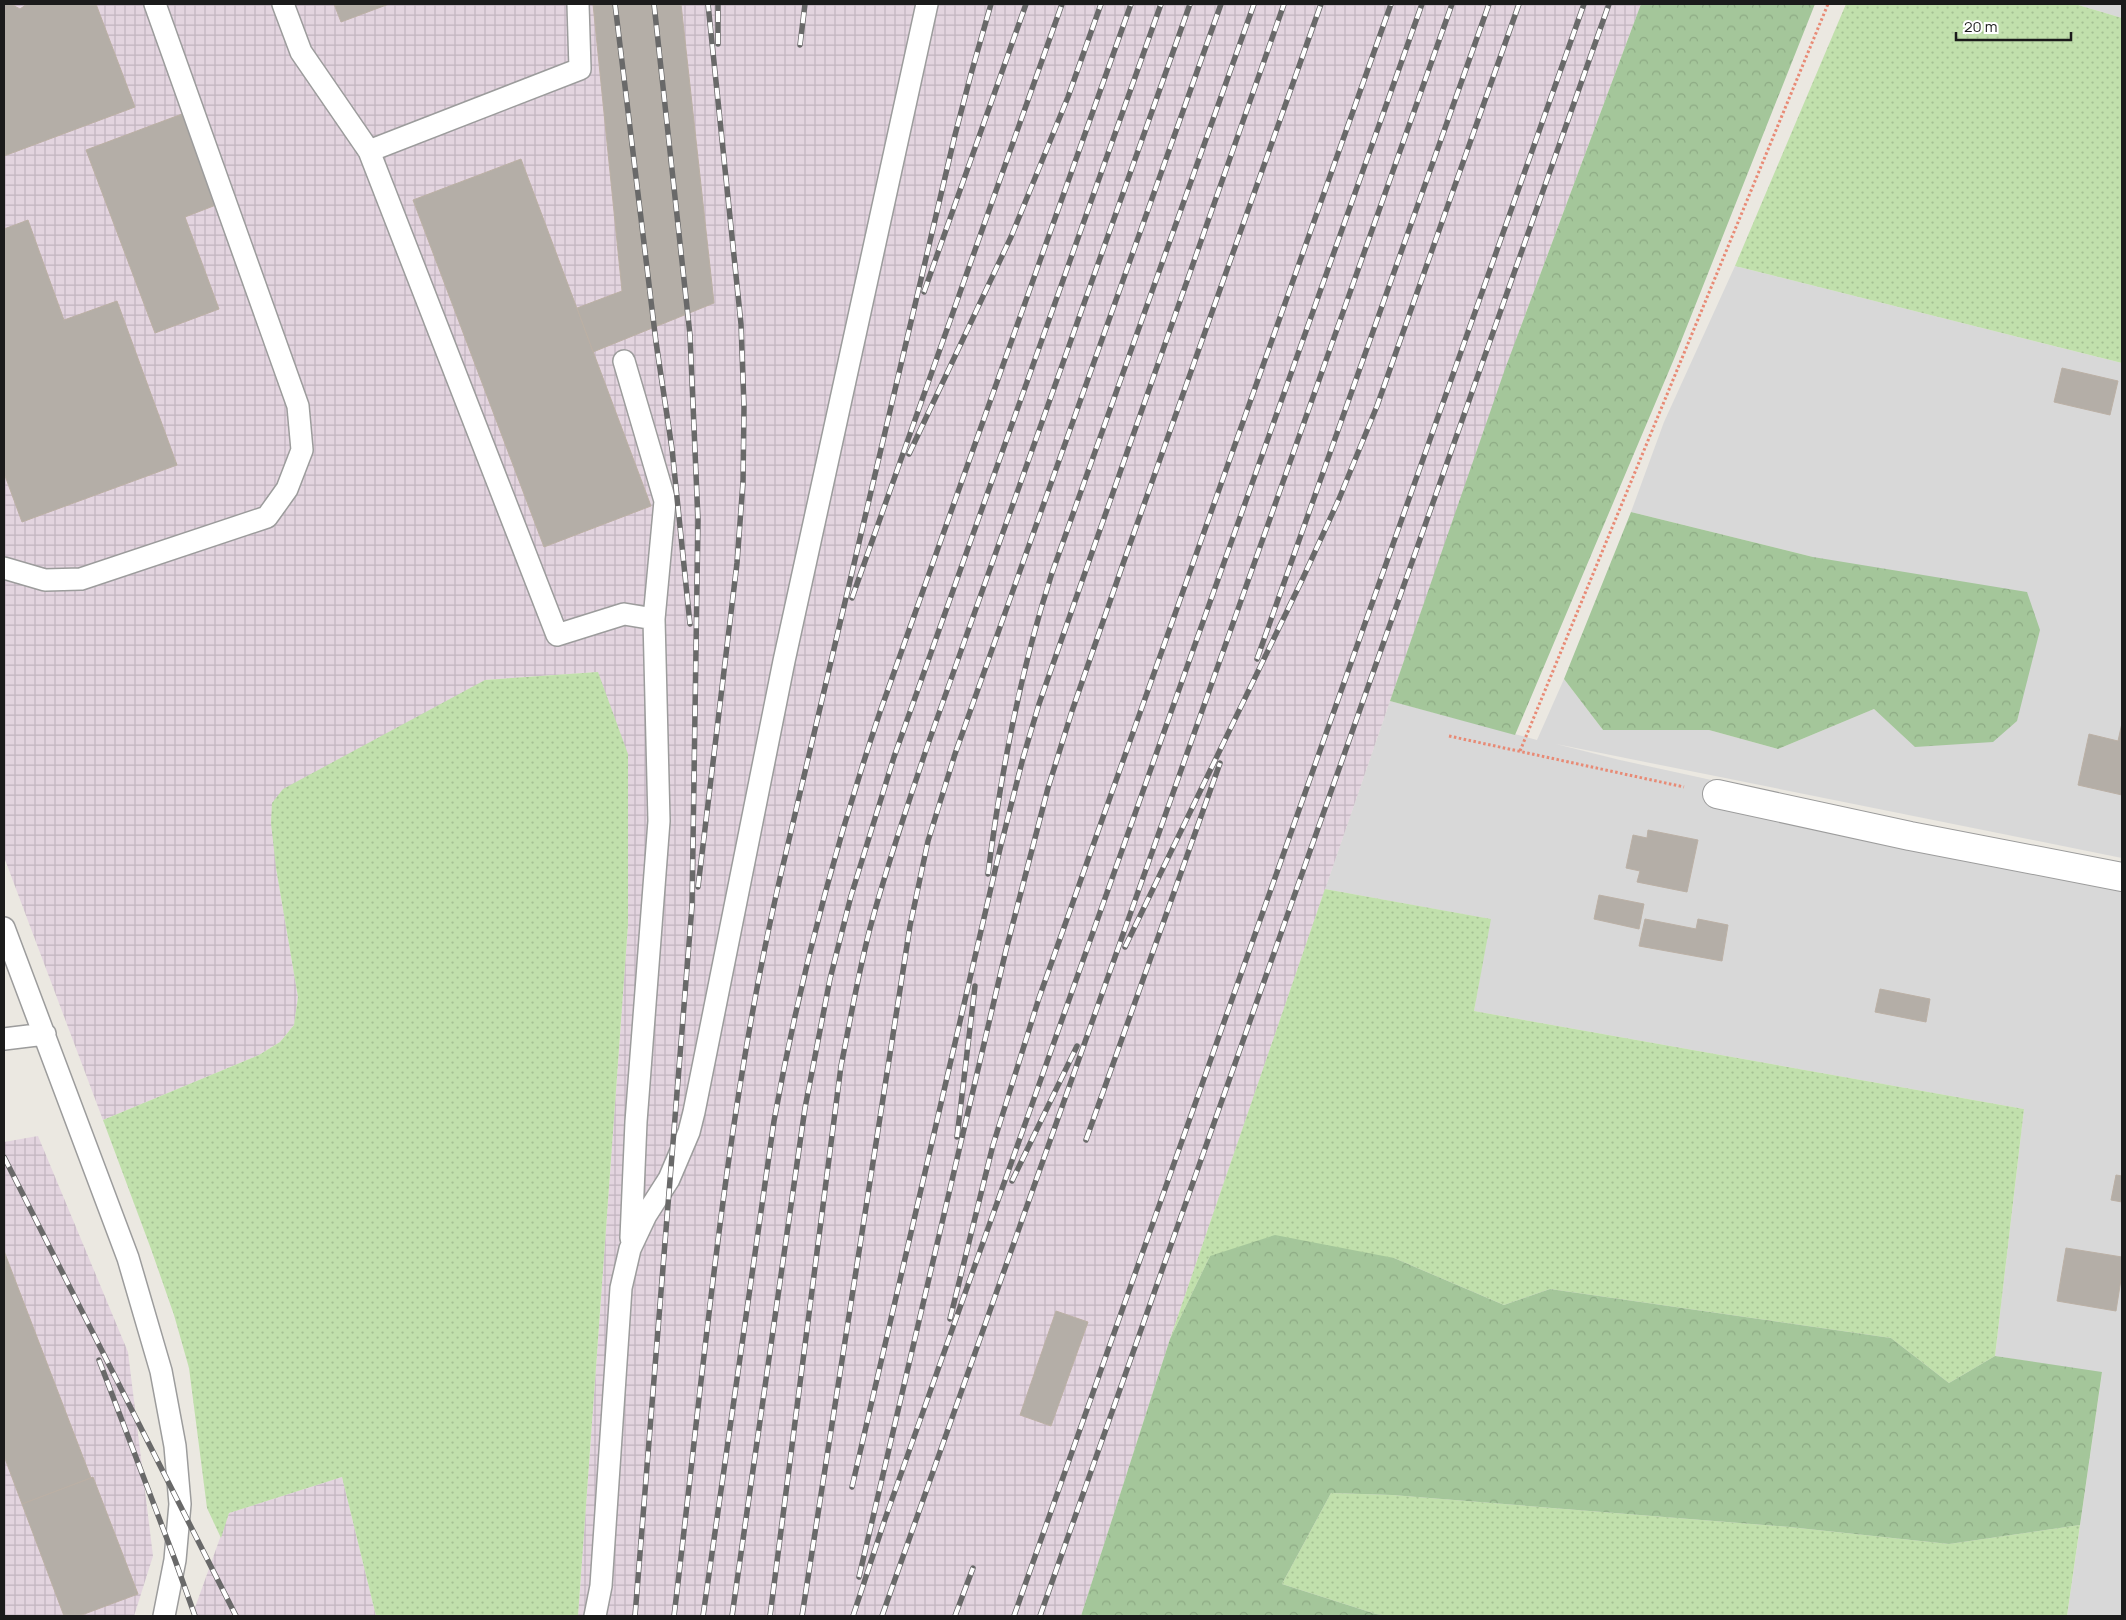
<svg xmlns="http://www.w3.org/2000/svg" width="2126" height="1620" font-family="Manrope,sans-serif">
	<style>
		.residential { fill: #d8d8d8 }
		.industrial { fill: url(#industrial-grid) }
		.grass { fill: url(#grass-dots) }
		.forest { fill: url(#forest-crowns) }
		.building { fill: #b4aea7; stroke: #bbb0a5 }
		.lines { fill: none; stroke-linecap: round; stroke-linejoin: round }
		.service-casing { stroke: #9c9c9c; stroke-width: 24 }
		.minor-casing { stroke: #9c9c9c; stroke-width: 30 }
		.path { stroke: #e88a75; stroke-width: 3; stroke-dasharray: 2.5 2.5; stroke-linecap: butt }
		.service { stroke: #fff; stroke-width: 21 }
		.minor { stroke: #fff; stroke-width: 28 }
		.rail-casing { stroke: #696969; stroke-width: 5.5 }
		.rail { stroke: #fff; stroke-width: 4; stroke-dasharray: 11; stroke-linecap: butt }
	</style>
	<defs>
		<pattern id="industrial-grid" width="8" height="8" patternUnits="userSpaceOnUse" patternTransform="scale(1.25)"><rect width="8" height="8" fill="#e3d4df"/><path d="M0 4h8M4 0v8" fill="none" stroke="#c2b5bf"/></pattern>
		<pattern id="grass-dots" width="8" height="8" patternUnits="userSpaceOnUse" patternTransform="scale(1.25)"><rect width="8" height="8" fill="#c1e0ac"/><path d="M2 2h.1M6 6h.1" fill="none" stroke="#a5c093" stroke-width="1.8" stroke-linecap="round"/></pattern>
		<pattern id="forest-crowns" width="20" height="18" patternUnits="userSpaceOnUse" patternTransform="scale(1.25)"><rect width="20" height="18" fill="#a4c69a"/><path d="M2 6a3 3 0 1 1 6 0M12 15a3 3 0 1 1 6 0" fill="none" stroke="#8daa84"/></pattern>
	</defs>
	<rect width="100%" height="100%" fill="#ebe8e1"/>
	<path class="residential" d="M2075 4H2122V18Z
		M1735 266 2122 363V858L1556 744 1620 760 2122 870V1616H2067L2102 1373 1995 1356 2024 1109 1474 1011 1490 919 1325 889 1390 701 1537 740 1564 679 1603 730H1709L1778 749 1874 709 1916 747 1813 557 1631 512 1664 422Z"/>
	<path class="industrial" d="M4 4H1641L1524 318 1390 701 1170 1339 1081 1616H578L628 924 598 672 485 680 276 868 298 997 294 1025 280 1042 259 1055 103 1120 4 857Z
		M38 1136 128 1352 153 1556 134 1616H4V1142Z
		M342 1477 376 1616H192L229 1513Z"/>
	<path class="grass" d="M1846 4H2075L2122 18V363L1735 266Z
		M598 672 628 754V924L578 1616H376L342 1477 229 1513 221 1538 207 1508 189 1368 174 1315 151 1249 103 1120 259 1055 280 1042 294 1025 298 997 276 868 271 823 272 803 283 789 485 680Z
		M1325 889 1491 919 1474 1011 2024 1109 1995 1356 1949 1383 1891 1338 1550 1289 1504 1305 1394 1258 1210 1256 1170 1339Z
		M1331 1493 1392 1495 1789 1527 1949 1544 2080 1525 2067 1616H1389L1376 1614 1282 1584Z"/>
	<path class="forest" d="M1641 4H1815L1674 359 1515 735 1390 701 1505 369Z
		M1631 512 1813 557 2027 592 2040 630 2017 721 1993 742 1915 747 1874 709 1778 749 1709 730H1603L1564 679Z
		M1275 1235 1394 1258 1504 1305 1550 1289 1891 1338 1949 1383 1995 1356 2102 1372 2080 1525 1949 1544 1789 1527 1392 1495 1331 1493 1282 1584 1376 1614 1389 1616H1081L1170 1339 1210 1256Z"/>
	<path class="building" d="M4 4H11L20 9 27 4H96L135 107 4 156Z
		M334 4H389L341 22Z
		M593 4H681L714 303 593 352 577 308 622 291Z
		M182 114 216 205 185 217 219 309 155 333 86 150Z
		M521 159 651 506 544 547 413 200Z
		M28 220 64 320 117 301 177 465 22 522 4 473V229Z
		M2062 368 2118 381 2110 415 2054 402Z
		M2122 723V795L2078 785 2089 734 2118 741Z
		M1648 830 1698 840 1687 892 1637 882 1640 871 1626 868 1633 835 1647 838Z
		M1599 895 1644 904 1639 929 1594 919Z
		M1645 919 1696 929 1698 919 1728 925 1722 961 1639 946Z
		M1880 989 1930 999 1926 1022 1875 1012Z
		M2116 1175 2122 1176V1202L2111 1200Z
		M2066 1248 2122 1257V1273L2116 1311 2057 1301Z
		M4 1251 91 1478 22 1504 4 1456Z
		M1056 1311 1088 1322 1051 1426 1020 1415Z
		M93 1477 138 1594 79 1616H64L22 1504Z"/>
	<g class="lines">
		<g class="service-casing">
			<path id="service" d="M283 4 301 52 369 151 557 635 624 614 654 619
				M369 151 580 69 578 4
				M624 361 665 501 654 619 659 821 636 1122 631 1238
				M4 568 45 580 81 579 267 517 287 489 302 450 298 406 155 4
				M4 928 128 1258 161 1371 175 1446 180 1504 175 1560 164 1616
				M4 1039 45 1034
				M595 1616 601 1586 621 1288 630 1249 646 1215 669 1179 689 1132 694 1112 784 661 927 4"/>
		</g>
		<g class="minor-casing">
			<path id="minor" d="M1717 794 1910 836 2122 877"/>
		</g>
		<path class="path" d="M1449 736 1684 787
			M1520 751 1828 4"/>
		<use href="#service" class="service"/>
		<use href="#minor" class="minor"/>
		<g class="rail-casing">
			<path id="rail" d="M615 4 656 342 672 449 690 624
				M718 44V4
				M800 45 805 4
				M924 292 1026 4
				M909 454 1011 237 1068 97 1101 4
				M852 598 1062 4
				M1257 659 1489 4
				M988 874C1001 771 1020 672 1052 573L1254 4
				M698 887 737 563 743 482 744 407 741 324 708 4
				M1125 947 1303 578 1339 499 1377 406 1519 4
				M957 1137 975 986
				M1086 1140 1220 763
				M4 1157 236 1616
				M1012 1181 1077 1046
				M950 1319 993 1145 1039 998 1391 4
				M99 1360 175 1560 195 1616
				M852 1487 1000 849 1023 758 1039 704 1284 4
				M859 1577 1006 950 1048 788 1072 711 1124 561 1321 4
				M635 1616 692 906 698 520 690 335 654 4
				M674 1616C704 1370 724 1120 780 878L955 135 971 74 991 4
				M703 1616 774 1121C799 982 835 846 880 712L1131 4
				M732 1616 805 1108 830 979 851 896 894 757 1161 4
				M770 1616 841 1066C851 1017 859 968 872 921 888 862 908 804 927 747L1190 4
				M802 1616 910 926 928 841 955 754 1221 4
				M853 1616 885 1519 1422 4
				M882 1616 1452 4
				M955 1616 973 1568
				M1014 1616 1584 4
				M1040 1616 1609 4"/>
		</g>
		<use href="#rail" class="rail"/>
	</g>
	<rect width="2126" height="1620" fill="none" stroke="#1b1b1b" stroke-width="10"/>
	<path d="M1956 32v8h115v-8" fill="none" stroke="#1b1b1b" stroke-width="2.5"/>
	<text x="1964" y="32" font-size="15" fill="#1b1b1b" stroke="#ffffff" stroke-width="4" paint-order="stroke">20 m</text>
</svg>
